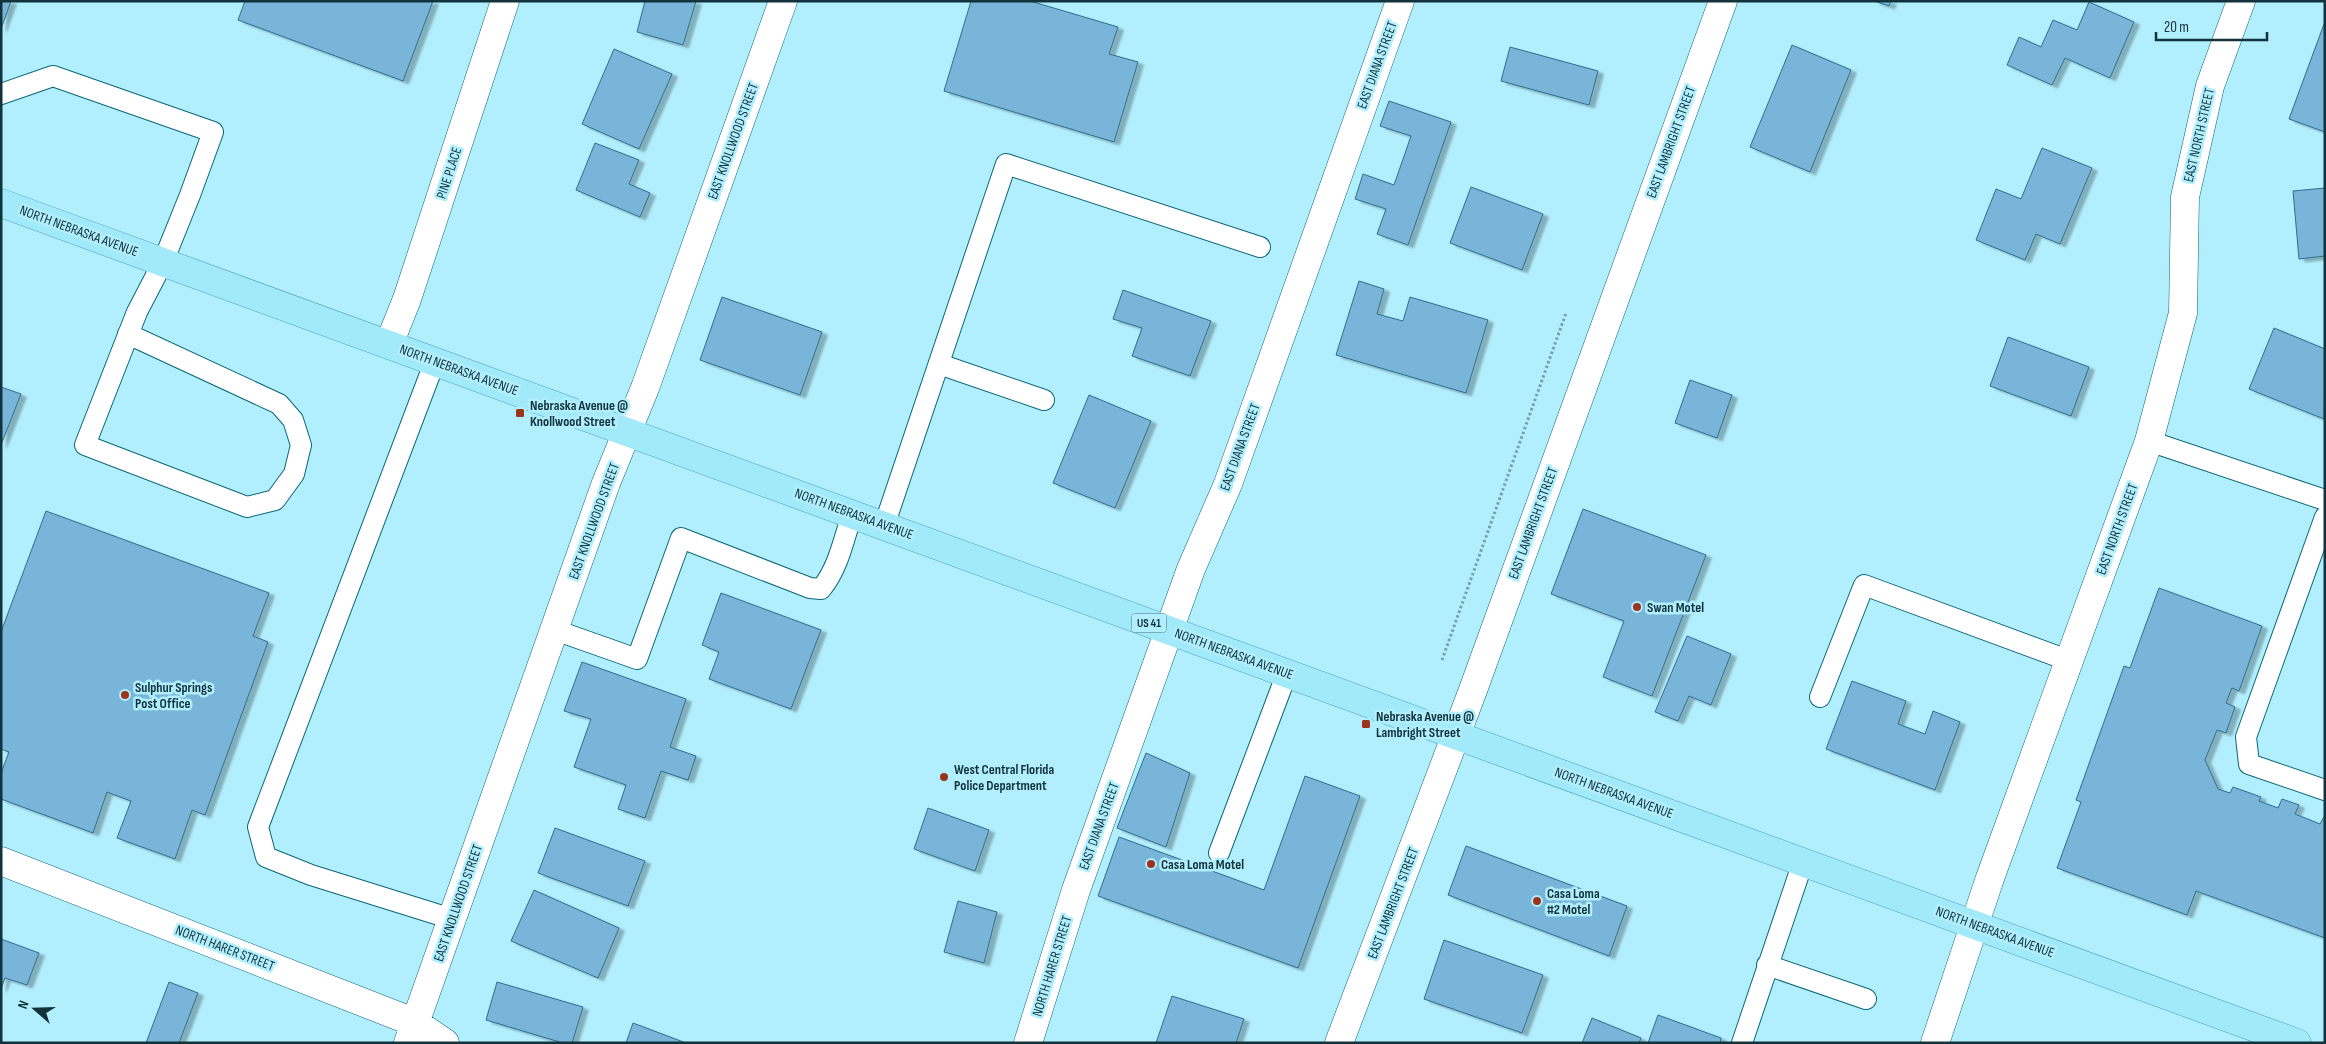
<svg xmlns="http://www.w3.org/2000/svg" width="2326" height="1044" font-family="'Sofia Sans Condensed',sans-serif">
	<style>
		.building { fill: #78b5d8; stroke: #306d8d; filter: url(#shadow) }
		.lines { fill: none; stroke-linecap: round; stroke-linejoin: round }
		.lane-casing { stroke: #0b6778; stroke-width: 22 }
		.street-casing { stroke: #0b6778; stroke-width: 29 }
		.primary-casing { stroke: #47a0b4; stroke-width: 29 }
		.path { stroke: #70a2ae; stroke-width: 3; stroke-dasharray: 2.5 2.5; stroke-linecap: butt }
		.lane { stroke: #fff; stroke-width: 20 }
		.street { stroke: #fff; stroke-width: 28 }
		.primary { stroke: #a2e9f9; stroke-width: 28 }
		.poi-dot { fill: #9c341b; stroke: #b2effe; stroke-width: 2 }
		.labels { text-anchor: middle; dominant-baseline: central; stroke-width: 5; stroke-linejoin: round; paint-order: stroke }
		.shield { fill: #b2effe; stroke: #426b76; stroke-width: 1 }
		.shield-label { font-size: 12px; font-weight: bold; fill: #12333b }
		.street-label { font-size: 14px; fill: #12333b; stroke: #b2effe }
		.poi-label { font-size: 14px; font-weight: bold; fill: #12333b; stroke: #b2effe; text-anchor: start }
	</style>
	<defs>
		<filter id="shadow"><feDropShadow dx="5.5" dy="3" stdDeviation="1" flood-color="#0004"/></filter>
	</defs>
	<rect width="100%" height="100%" fill="#b2effe"/>
	<path class="building" d="M1 1H11L1 29Z
		M245 1H433L403 81 238 20Z
		M645 1H696L683 45 637 32Z
		M971 1H1030L1118 27 1109 54 1138 62 1114 142 944 91Z
		M1874 1H1891L1889 6Z
		M2089 2 2134 22 2110 78 2065 58 2052 85 2007 65 2019 37 2041 47 2053 20 2077 30Z
		M2324 24H2325V132L2289 119Z
		M1792 45 1851 70 1810 172 1750 147Z
		M1510 47 1598 71 1589 105 1501 81Z
		M614 49 672 74 639 149 582 124Z
		M1389 101 1451 122 1408 245 1377 234 1386 209 1355 199 1363 174 1394 185 1411 136 1380 126Z
		M595 143 639 160 629 184 650 193 640 217 576 190Z
		M2042 148 2092 168 2060 244 2036 234 2025 260 1976 240 1996 189 2021 199Z
		M1471 187 1543 214 1522 270 1450 243Z
		M2325 188V256L2299 259 2293 191Z
		M1359 281 1384 289 1377 314 1403 321 1410 297 1488 320 1466 393 1336 355Z
		M1123 290 1211 321 1190 376 1132 356 1142 328 1113 319Z
		M722 297 822 332 800 395 700 360Z
		M2274 328 2325 349 2324 419 2249 389Z
		M2008 337 2089 367 2071 416 1990 386Z
		M1690 380 1732 395 1717 438 1675 423Z
		M1 387 21 394 1 445Z
		M1089 395 1151 421 1115 508 1053 483Z
		M1583 509 1706 555 1652 696 1603 677 1624 621 1551 594Z
		M46 511 269 593 253 636 268 642 205 815 192 810 175 859 117 838 131 801 107 792 93 833 1 799V773L9 752 1 749V632Z
		M2159 588 2262 626 2239 691 2232 688 2226 703 2235 707 2226 733 2217 730 2205 760 2218 789 2230 793 2233 787 2261 797 2259 801 2278 808 2282 799 2299 805 2295 814 2320 824 2325 815V938L2196 891 2187 915 2057 868 2081 802 2076 800 2124 666 2130 668Z
		M721 593 821 630 791 709 709 679 719 652 702 645Z
		M1687 636 1731 654 1711 705 1689 696 1678 721 1655 712Z
		M582 662 686 699 670 747 696 756 688 780 661 771 645 818 618 809 626 785 574 767 591 719 564 711Z
		M1852 681 1906 701 1898 724 1925 734 1933 711 1960 722 1935 790 1826 749Z
		M1146 753 1190 773 1166 847 1117 828Z
		M1305 776 1360 796 1298 968 1098 896 1119 837 1264 890Z
		M928 808 989 830 975 871 914 849Z
		M555 828 645 861 628 906 538 873Z
		M1466 846 1627 906 1609 956 1448 895Z
		M534 890 619 928 598 978 511 941Z
		M958 901 997 912 984 963 944 952Z
		M1 939 39 953 27 985 5 978 1 989Z
		M1444 940 1543 975 1522 1033 1424 999Z
		M169 982 198 993 179 1043H146Z
		M497 982 583 1007 572 1043H563L486 1020Z
		M1172 996 1244 1019 1236 1043H1156Z
		M1658 1015 1721 1038 1720 1043H1648Z
		M1592 1018 1641 1038 1639 1043H1582Z
		M633 1023 686 1043H626Z"/>
	<g class="lines">
		<g class="lane-casing">
			<path id="lane" d="M1 94 53 76 213 132 190 195 163 262 137 312 85 445 247 507 275 500 294 474 301 445 293 420 279 404 128 334
				M435 361 258 827 266 857 311 875 452 919
				M939 364 1044 400
				M2149 441 2325 500
				M2325 517 2246 737 2249 764 2325 790
				M884 526 1006 164 1260 247
				M555 630 637 659 681 538 810 588 821 589C838 569 844 539 852 514
				M1820 697 1864 585 2070 661
				M1219 853 1287 673
				M1767 965 1866 999
				M1742 1043 1803 862"/>
		</g>
		<g class="street-casing">
			<path id="street" d="M389 344 407 299 505 1
				M1 861 416 1023 445 1043
				M408 1043 606 483 645 388 783 1
				M1028 1043 1076 890 1191 569 1228 484 1400 1
				M1339 1043 1473 690 1723 1
				M1935 1043 1990 878 2149 441 2183 313 2185 197 2210 86 2241 1"/>
		</g>
		<g class="primary-casing">
			<path id="primary" d="M1 203 2297 1043"/>
		</g>
		<path class="path" d="M1442 660 1566 313"/>
		<use href="#lane" class="lane"/>
		<use href="#street" class="street"/>
		<use href="#primary" class="primary"/>
	</g>
	<g class="poi-dot">
		<rect x="515" y="408" width="10" height="10" rx="2.5"/>
		<circle cx="1637" cy="607" r="5"/>
		<circle cx="125" cy="695" r="5"/>
		<rect x="1361" y="719" width="10" height="10" rx="2.5"/>
		<circle cx="944" cy="777" r="5"/>
		<circle cx="1151" cy="864" r="5"/>
		<circle cx="1537" cy="901" r="5"/>
	</g>
	<g class="labels">
		<rect class="shield" x="1131.5" y="613.5" width="35" height="19" rx="4"/>
		<g class="shield-label">
			<text x="1149" y="623">US 41</text>
		</g>
		<g class="street-label">
			<text transform="translate(1377 65) rotate(-70)">EAST DIANA STREET</text>
			<text transform="translate(2199 135) rotate(-77)">EAST NORTH STREET</text>
			<text transform="translate(733 141) rotate(-70)">EAST KNOLLWOOD STREET</text>
			<text transform="translate(1671 142) rotate(-70)">EAST LAMBRIGHT STREET</text>
			<text transform="translate(449 173) rotate(-72)">PINE PLACE</text>
			<text transform="translate(79 231) rotate(20)">NORTH NEBRASKA AVENUE</text>
			<text transform="translate(459 370) rotate(20)">NORTH NEBRASKA AVENUE</text>
			<text transform="translate(1240 447) rotate(-70)">EAST DIANA STREET</text>
			<text transform="translate(854 514) rotate(20)">NORTH NEBRASKA AVENUE</text>
			<text transform="translate(594 521) rotate(-70)">EAST KNOLLWOOD STREET</text>
			<text transform="translate(1533 523) rotate(-70)">EAST LAMBRIGHT STREET</text>
			<text transform="translate(2117 529) rotate(-70)">EAST NORTH STREET</text>
			<text transform="translate(1234 654) rotate(20)">NORTH NEBRASKA AVENUE</text>
			<text transform="translate(1614 793) rotate(20)">NORTH NEBRASKA AVENUE</text>
			<text transform="translate(1099 826) rotate(-70)">EAST DIANA STREET</text>
			<text transform="translate(458 903) rotate(-71)">EAST KNOLLWOOD STREET</text>
			<text transform="translate(1393 903) rotate(-69)">EAST LAMBRIGHT STREET</text>
			<text transform="translate(1995 932) rotate(20)">NORTH NEBRASKA AVENUE</text>
			<text transform="translate(225 948) rotate(21)">NORTH HARER STREET</text>
			<text transform="translate(1052 966) rotate(-73)">NORTH HARER STREET</text>
		</g>
		<g class="poi-label">
			<text x="530" y="405">Nebraska Avenue @<tspan x="530" dy="16">Knollwood Street</tspan></text>
			<text x="1647" y="607">Swan Motel</text>
			<text x="135" y="687">Sulphur Springs<tspan x="135" dy="16">Post Office</tspan></text>
			<text x="1376" y="716">Nebraska Avenue @<tspan x="1376" dy="16">Lambright Street</tspan></text>
			<text x="954" y="769">West Central Florida<tspan x="954" dy="16">Police Department</tspan></text>
			<text x="1161" y="864">Casa Loma Motel</text>
			<text x="1547" y="893">Casa Loma<tspan x="1547" dy="16">#2 Motel</tspan></text>
		</g>
	</g>
	<rect width="2326" height="1044" fill="none" stroke="#12333b" stroke-width="5"/>
	<g transform="translate(35 1009) rotate(290)" stroke="#b2effe" stroke-width="4" paint-order="stroke">
	<path d="M0-4L9 19L0 12L-9 19Z" fill="#12333b"/>
	<text y="-8" font-size="14" font-weight="bold" text-anchor="middle" fill="#12333b">N</text>
	</g>
	<path d="M2156 32v8h111v-8" fill="none" stroke="#12333b" stroke-width="2.5"/>
	<text x="2164" y="32" font-size="15" fill="#12333b" stroke="#b2effe" stroke-width="4" paint-order="stroke">20 m</text>
</svg>
